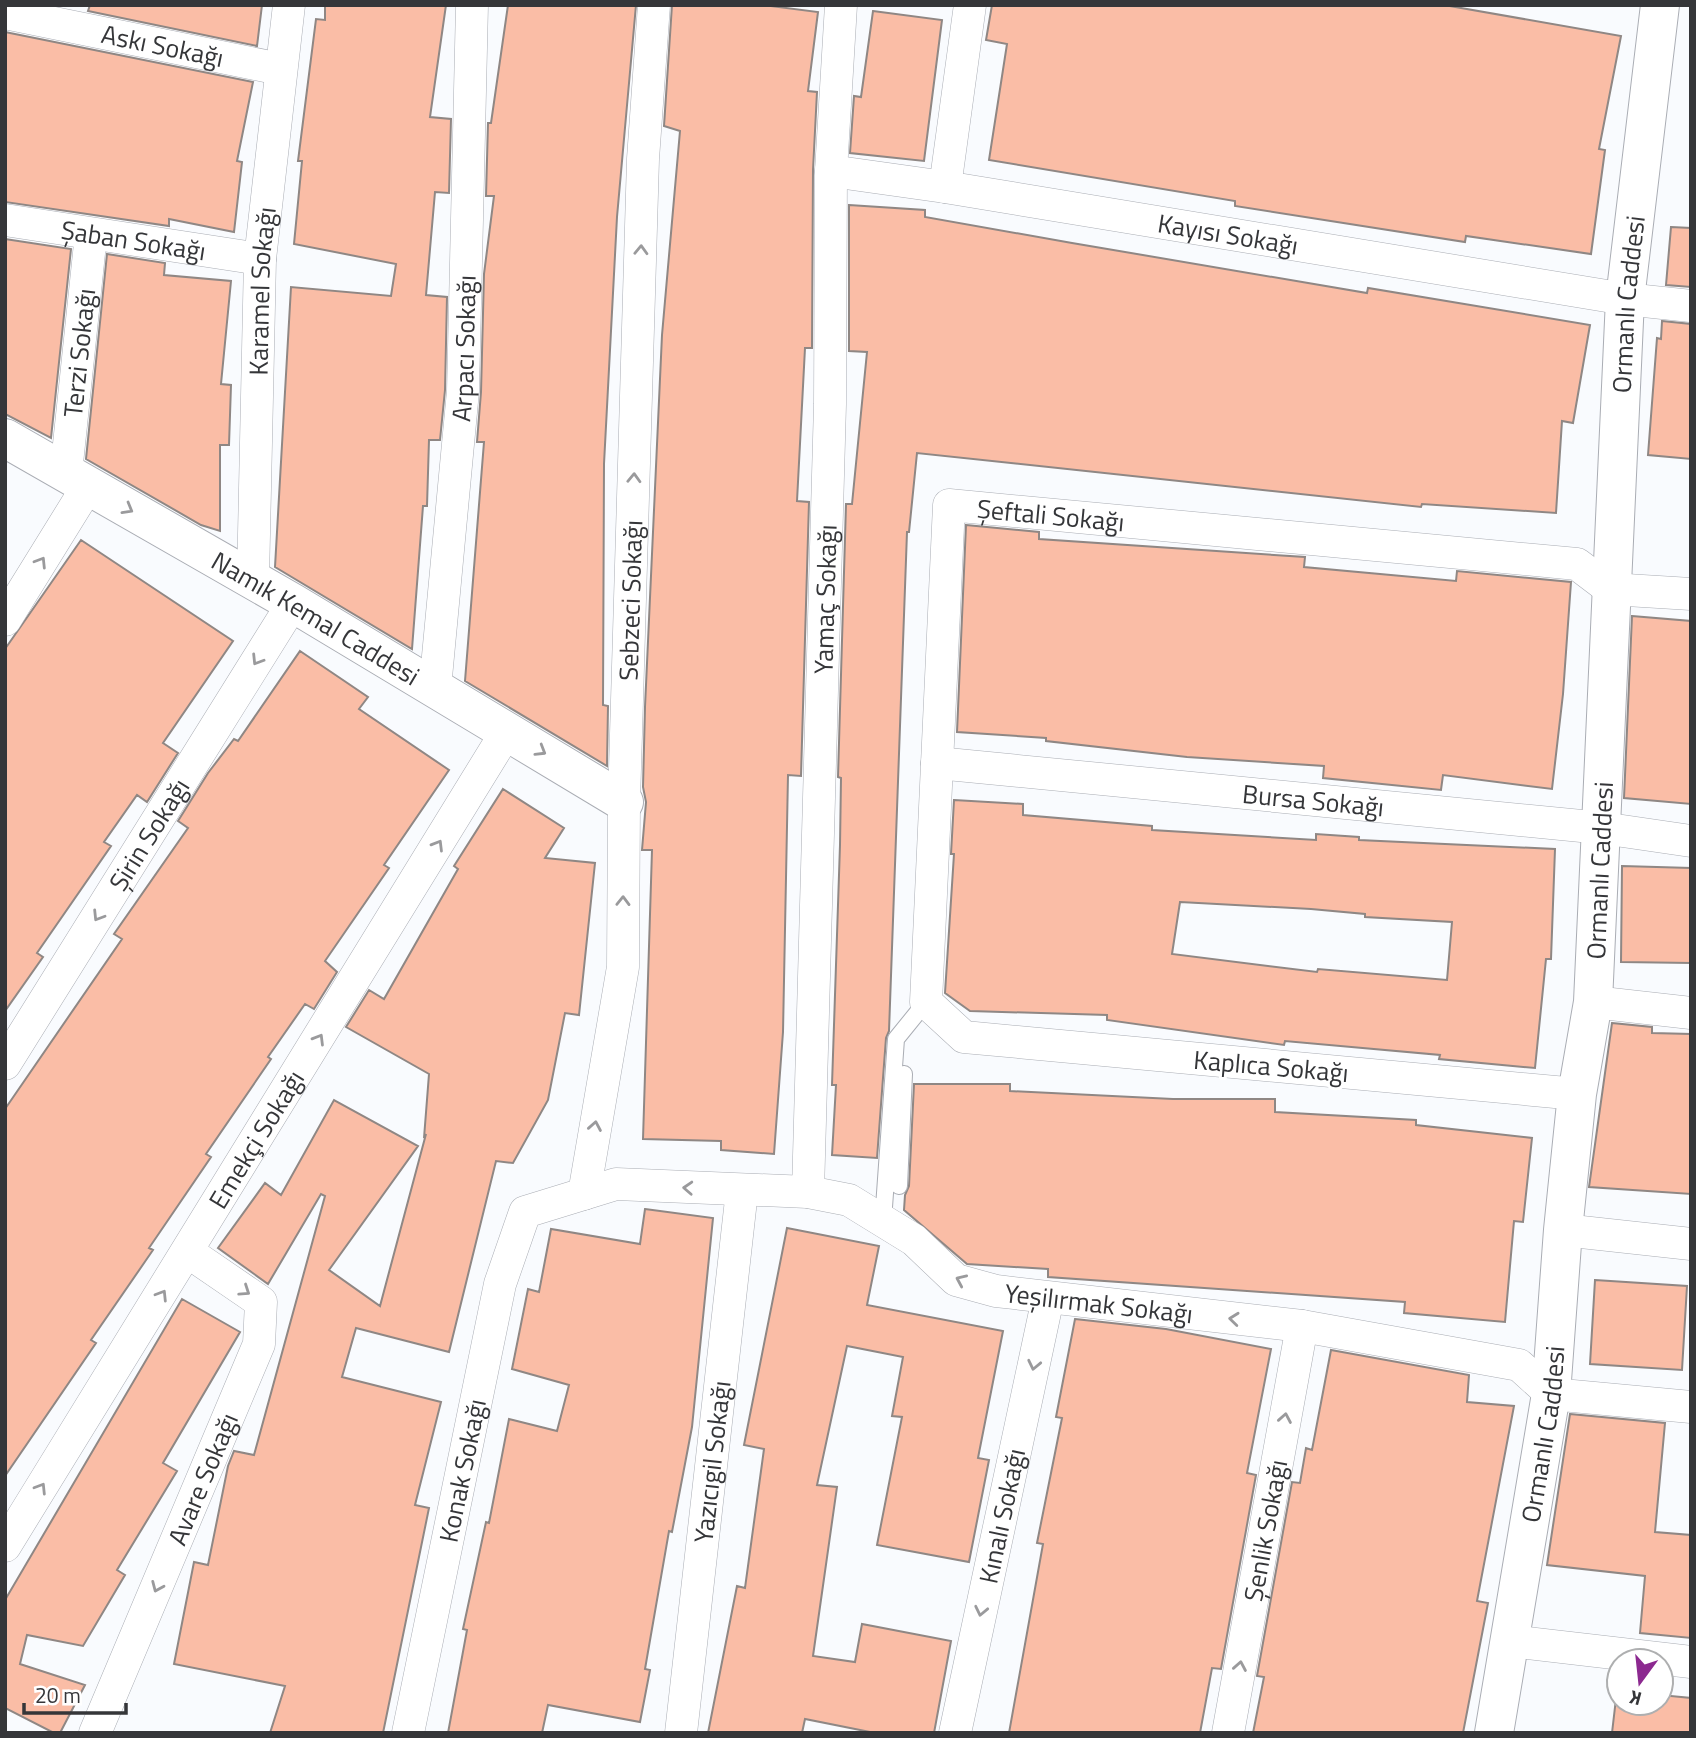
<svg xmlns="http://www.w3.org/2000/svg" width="1696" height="1738" font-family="'Titillium Web',sans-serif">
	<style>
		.building { fill: #fabda6; stroke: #8f8784; stroke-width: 2; fill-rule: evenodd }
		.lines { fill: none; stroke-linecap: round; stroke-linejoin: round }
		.service-casing { stroke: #aaadb4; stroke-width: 18 }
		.minor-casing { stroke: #aaadb4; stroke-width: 33 }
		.secondary-casing { stroke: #aaadb4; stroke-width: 40 }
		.service { stroke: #fff; stroke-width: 16 }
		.minor { stroke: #fff; stroke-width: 32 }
		.secondary { stroke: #fff; stroke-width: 38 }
		.oneway { stroke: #9a9a9c }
		.labels { text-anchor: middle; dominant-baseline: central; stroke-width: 6; stroke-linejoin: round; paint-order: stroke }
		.street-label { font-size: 26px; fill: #353639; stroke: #fff }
	</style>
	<rect width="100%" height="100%" fill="#f9fbfe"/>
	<path class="building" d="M90 5H262L257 46 88 11Z
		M325 5H446L430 117 451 119 449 193 435 192 426 295 447 297 445 390 440 440H429L427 506H423L412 649 275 567 291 287 391 296 396 264 294 244 302 161H298L316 19 325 20Z
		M508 5H636L617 217 604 464 603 705 608 706 607 766 465 681 484 442H477L481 392 484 274 494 196H486L488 123H491Z
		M672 5H763L818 12 808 91 817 92 813 170 812 348H805L797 501 809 502 801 776 788 775 783 1032 774 1154 721 1150V1141L643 1139 652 850H642L646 802 643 787 645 707 662 335 680 131 664 126Z
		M992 5H1444L1621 36 1599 149 1605 150 1591 254 1466 236 1465 242 1235 206V201L989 160 1007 44 986 40Z
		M873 11 942 20 924 161 850 153 854 96 861 97Z
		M5 32 253 82 237 161 242 162 234 232 169 219V226L5 202Z
		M849 205 925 210V217L1072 243 1367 293 1368 288 1590 325 1573 423 1562 421 1556 513 1422 504 1421 507 917 453 909 532H907L889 1031 886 1038 877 1158 832 1155 836 1085H832L840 845 841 778 838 777 846 504H852L867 352 849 351Z
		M1671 227 1691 228V287L1666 285Z
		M5 239 71 249 51 438 5 414Z
		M107 254 165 263 164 275 231 281 221 384 231 385 229 445H220V531L201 525 86 459Z
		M1662 321 1691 324V459L1648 455 1657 338 1661 339Z
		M966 525 1039 532V539L1305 557 1304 567 1456 581 1457 571 1571 582 1563 694 1552 789 1443 775 1441 790 1323 778 1324 766 1187 757 1046 741V738L957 732Z
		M81 540 233 641 163 743 178 753 147 802 137 795 104 842 111 846 37 953 43 957 5 1011V649Z
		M1632 616 1691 621V804L1624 798Z
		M300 651 368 697 359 709 449 770 384 865 389 868 325 961 337 972 314 1009 305 1004 268 1057 271 1059 206 1154 211 1157 149 1248 153 1250 91 1340 96 1343 5 1476V1109L122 939 114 934 188 828 178 821 208 773 234 739 238 741Z
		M503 789 564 828 545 858 595 863 579 1015 565 1013 548 1100 513 1163 496 1161 449 1352 356 1328 342 1377 441 1402 415 1505 429 1508 383 1733H270L285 1686 174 1664 194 1562 208 1565 228 1466 234 1451 254 1455 325 1196 321 1194 268 1284 218 1248 265 1183 281 1195 334 1100 418 1146 329 1270 380 1306 426 1134 424 1138 429 1074 346 1027 369 990 384 999 458 869 454 866Z
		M954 800 1023 804V815L1152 826V830L1316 840V834L1359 837V840L1555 849 1551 959H1546L1535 1068 1439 1059 1440 1055 1285 1041 1284 1045 1107 1020V1015L970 1011 945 993 954 854H951ZM1180 902 1311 909 1365 914V917L1452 922 1447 980 1318 969 1317 972 1172 954Z
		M1622 866 1691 868V963L1621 962Z
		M1612 1023 1652 1027V1033L1691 1034V1194L1589 1187Z
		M914 1084H1010V1091L1173 1099H1275V1112L1416 1120V1125L1532 1138 1523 1222 1514 1221 1505 1322 1404 1313 1405 1302 1048 1277V1269L967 1264 904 1210 905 1195 909 1186Z
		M645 1209 713 1218 692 1427 672 1532 669 1531 645 1669 650 1670 640 1722 548 1705 542 1733H448L467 1630 463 1629 486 1522 489 1523 509 1419 557 1431 569 1385 512 1369 528 1289 539 1292 551 1229 640 1244Z
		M787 1228 879 1246 867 1305 1003 1331 978 1458 989 1460 969 1562 877 1545 902 1417 892 1416 903 1357 847 1346 817 1485 837 1487 813 1656 855 1662 862 1624 951 1641 934 1733H875L805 1719 802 1733H708L737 1586 745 1588 764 1449 744 1445Z
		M1595 1280 1687 1286 1682 1370 1590 1364Z
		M182 1299 240 1332 163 1463 177 1471 117 1570 125 1575 83 1646 27 1635 20 1664 85 1685 60 1733H54L5 1708V1600Z
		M1075 1319 1166 1329 1271 1349 1247 1473 1256 1475 1221 1669 1212 1668 1200 1733H1009L1043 1544 1037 1543 1062 1418 1056 1417Z
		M1331 1350 1469 1375 1467 1402 1514 1406 1477 1601 1488 1603 1463 1733H1253L1264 1677 1257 1676 1292 1482 1300 1483 1306 1448 1312 1450Z
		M1570 1414 1665 1423 1655 1532 1691 1535V1638L1640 1633 1645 1576 1547 1565Z
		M1617 1690 1619 1703H1661V1695L1691 1698V1733H1612Z"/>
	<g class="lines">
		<g class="service-casing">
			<path id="service" d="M899 1186 904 1074
				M883 1221 896 1039 926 1002"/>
		</g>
		<g class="minor-casing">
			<g id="minor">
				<path id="s1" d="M5 13 280 69"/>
				<path id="s2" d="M831 171 945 187 1625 299 1691 306"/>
				<path d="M945 187 970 5"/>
				<path id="s3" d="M5 220 260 259"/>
				<path id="s4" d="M66 473 91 234"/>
				<path id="s5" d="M253 580 260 259 289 5"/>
				<path d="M5 620 88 486"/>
				<path id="s6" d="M435 688 463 391 472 5"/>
				<path id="s7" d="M937 763 1602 828 1691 841"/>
				<path d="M1593 1002 1691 1013"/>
				<path id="s8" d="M5 1064 293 603"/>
				<path id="s9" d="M1577 1094 964 1037 926 1002 949 505 1577 564 1610 589 1691 594"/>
				<path id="s10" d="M808 1192 830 404 831 171 841 5"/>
				<path id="s11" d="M584 1194 623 967 624 802 643 159 654 5"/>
				<path d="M1563 1230 1691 1244"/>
				<path id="s12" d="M5 1546 507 731"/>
				<path d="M1509 1641 1691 1662"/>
				<path id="s13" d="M95 1733 259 1344 261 1302 188 1252"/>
				<path id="s14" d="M408 1733 500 1284 525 1212 616 1184 808 1192 849 1200 914 1240 956 1280 996 1291 1302 1326 1519 1365 1551 1394 1691 1407"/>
				<path id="s15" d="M681 1733 742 1191"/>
				<path id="s16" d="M955 1733 1048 1298"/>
				<path id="s17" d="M1228 1733 1302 1326"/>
			</g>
		</g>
		<g class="secondary-casing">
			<g id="secondary">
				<path id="s18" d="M5 438 293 603 624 802"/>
				<path id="s19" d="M1494 1733 1551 1394 1563 1230 1577 1094 1593 1002 1625 299 1660 5"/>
			</g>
		</g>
		<use href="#service" class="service"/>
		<use href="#minor" class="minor"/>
		<use href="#secondary" class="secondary"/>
	</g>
	<defs><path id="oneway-chevron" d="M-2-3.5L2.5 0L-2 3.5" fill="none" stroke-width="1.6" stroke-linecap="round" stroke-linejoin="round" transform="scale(1.75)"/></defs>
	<g class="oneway">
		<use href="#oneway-chevron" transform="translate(641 250) rotate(-88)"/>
		<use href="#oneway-chevron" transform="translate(634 478) rotate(-88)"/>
		<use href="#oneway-chevron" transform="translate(128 509) rotate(30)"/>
		<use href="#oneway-chevron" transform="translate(41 562) rotate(-58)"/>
		<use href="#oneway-chevron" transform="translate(257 660) rotate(122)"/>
		<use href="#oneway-chevron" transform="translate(541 751) rotate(31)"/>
		<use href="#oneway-chevron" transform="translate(438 845) rotate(-59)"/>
		<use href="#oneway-chevron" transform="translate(623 901) rotate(-89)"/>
		<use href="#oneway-chevron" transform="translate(98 916) rotate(122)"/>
		<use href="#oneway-chevron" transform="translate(319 1039) rotate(-59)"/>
		<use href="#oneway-chevron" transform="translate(595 1126) rotate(-80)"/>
		<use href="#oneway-chevron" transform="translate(688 1188) rotate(-177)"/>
		<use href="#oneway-chevron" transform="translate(961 1280) rotate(-156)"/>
		<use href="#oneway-chevron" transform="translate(245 1291) rotate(34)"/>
		<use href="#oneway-chevron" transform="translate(162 1295) rotate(-58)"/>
		<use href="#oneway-chevron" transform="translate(1234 1319) rotate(-174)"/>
		<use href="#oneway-chevron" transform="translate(1034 1365) rotate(102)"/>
		<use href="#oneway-chevron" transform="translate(1285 1418) rotate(-80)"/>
		<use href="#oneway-chevron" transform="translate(41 1488) rotate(-58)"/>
		<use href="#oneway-chevron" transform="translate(157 1587) rotate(113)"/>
		<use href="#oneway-chevron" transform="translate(981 1611) rotate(102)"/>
		<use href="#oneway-chevron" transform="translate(1240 1666) rotate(-80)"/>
	</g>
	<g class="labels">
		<g class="street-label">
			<text stroke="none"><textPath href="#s1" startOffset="161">Askı Sokağı</textPath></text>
			<text stroke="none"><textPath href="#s2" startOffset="402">Kayısı Sokağı</textPath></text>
			<text stroke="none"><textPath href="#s3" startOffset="130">Şaban Sokağı</textPath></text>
			<text stroke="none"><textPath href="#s5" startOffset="289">Karamel Sokağı</textPath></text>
			<text stroke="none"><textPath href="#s19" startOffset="1437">Ormanlı Caddesi</textPath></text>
			<text stroke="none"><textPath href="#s6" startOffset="341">Arpacı Sokağı</textPath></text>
			<text stroke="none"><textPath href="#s4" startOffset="121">Terzi Sokağı</textPath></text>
			<text stroke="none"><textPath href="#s9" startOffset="1267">Şeftali Sokağı</textPath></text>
			<text stroke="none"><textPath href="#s10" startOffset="593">Yamaç Sokağı</textPath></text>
			<text stroke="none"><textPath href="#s11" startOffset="597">Sebzeci Sokağı</textPath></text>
			<text stroke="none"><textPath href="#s18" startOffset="359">Namık Kemal Caddesi</textPath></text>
			<text stroke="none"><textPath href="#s7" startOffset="378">Bursa Sokağı</textPath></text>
			<text stroke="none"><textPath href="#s8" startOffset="271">Şirin Sokağı</textPath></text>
			<text stroke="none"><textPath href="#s19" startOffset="870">Ormanlı Caddesi</textPath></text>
			<text transform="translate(1271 1066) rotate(5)">Kaplıca Sokağı</text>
			<text stroke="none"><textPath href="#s12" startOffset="478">Emekçi Sokağı</textPath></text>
			<text stroke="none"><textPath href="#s14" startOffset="1143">Yeşilırmak Sokağı</textPath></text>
			<text stroke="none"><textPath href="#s19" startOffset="303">Ormanlı Caddesi</textPath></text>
			<text stroke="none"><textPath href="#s15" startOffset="273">Yazıcıgil Sokağı</textPath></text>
			<text stroke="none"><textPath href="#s14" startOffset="268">Konak Sokağı</textPath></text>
			<text stroke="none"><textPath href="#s13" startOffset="276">Avare Sokağı</textPath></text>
			<text stroke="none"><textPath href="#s16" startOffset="222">Kınalı Sokağı</textPath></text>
			<text stroke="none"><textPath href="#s17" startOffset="206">Şenlik Sokağı</textPath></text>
		</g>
	</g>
	<rect width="1696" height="1738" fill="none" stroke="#353639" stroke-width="14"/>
	<g transform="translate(1640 1682) rotate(195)"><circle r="33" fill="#ffffff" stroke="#aeafb0" stroke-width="2"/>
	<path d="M0-5L12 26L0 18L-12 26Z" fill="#8c2990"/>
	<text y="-10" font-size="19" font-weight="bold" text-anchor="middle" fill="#353639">K</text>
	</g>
	<path d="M24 1703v10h102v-10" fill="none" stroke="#353639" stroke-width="3.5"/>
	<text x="35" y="1703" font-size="21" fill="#353639" stroke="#ffffff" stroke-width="5" paint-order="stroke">20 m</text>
</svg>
